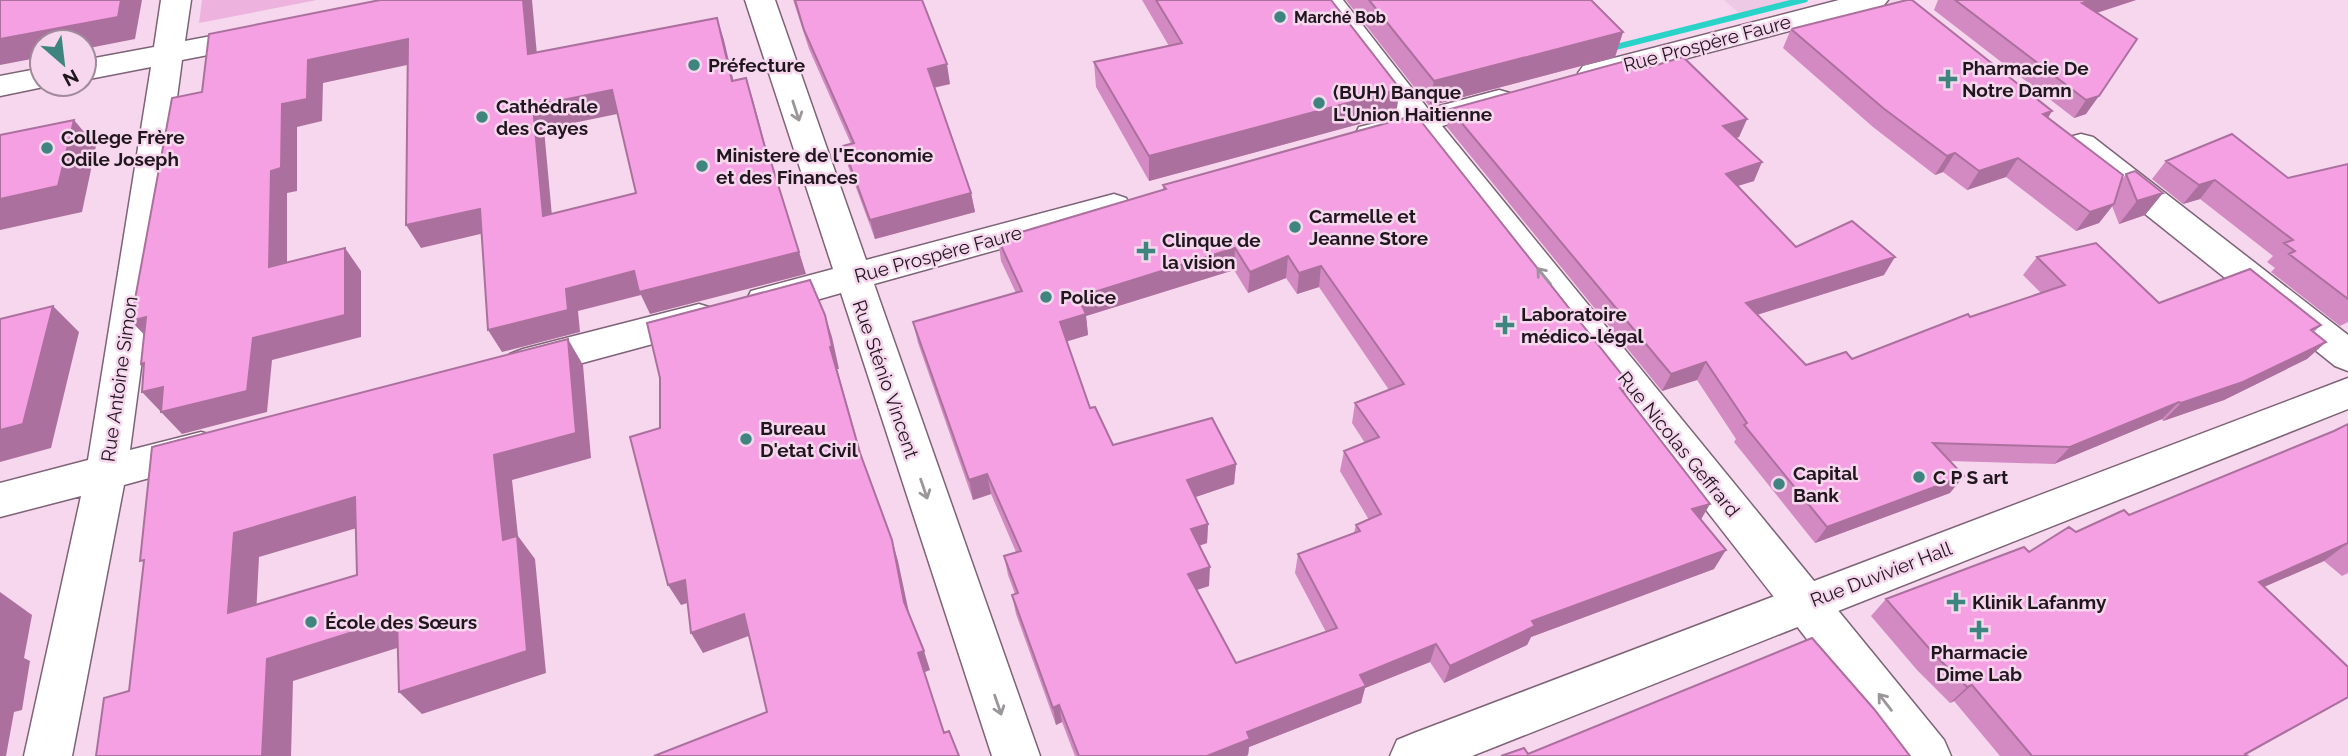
<svg xmlns="http://www.w3.org/2000/svg" width="2348" height="756" font-family="Raleway,sans-serif">
	<style>
		.built { fill: #eec9e5 }
		.green { fill: #edb2de }
		.lines { fill: none; stroke-linecap: round; stroke-linejoin: round }
		.stream { fill: #2ad3c7; fill-rule: evenodd }
		.minor-casing { stroke: #7e6377; stroke-width: 3 }
		.tertiary-casing { stroke: #7e6377; stroke-width: 3 }
		.minor { fill: #fff; fill-rule: evenodd }
		.tertiary { fill: #fff; fill-rule: evenodd }
		.wall { fill: #d38ac2; fill-rule: evenodd }
		.shaded-wall { fill: #ac709e }
		.building { fill: #f5a0e2; stroke: #ac709e; stroke-width: 2; fill-rule: evenodd }
		.oneway { stroke: #9b969a }
		.poi-dot { fill: #3e857f; stroke: #f6d7ee; stroke-width: 2.5 }
		.labels { text-anchor: middle; dominant-baseline: central; stroke-width: 5; stroke-linejoin: round; paint-order: stroke }
		.far-poi-label { font-size: 16px; font-weight: bold; fill: #20161e; stroke: #f6d7ee; text-anchor: start }
		.street-label { font-size: 19px; fill: #20161e; stroke: #f6d7ee }
		.poi-label { font-size: 19px; font-weight: bold; fill: #20161e; stroke: #f6d7ee; text-anchor: start }
	</style>
	<rect width="100%" height="100%" fill="#f6d7ee"/>
	<path class="built" d="M1724 0H1798L1741 15Z"/>
	<path class="green" d="M202 0H317L199 23Z"/>
	<g class="lines">
		<path class="stream" d="M1790 0H1808L1807 2 1600 54 1594 51 1596 49Z"/>
		<g class="minor-casing">
			<path id="minor" d="M161 0H191L185 41 259 27 270 29 274 36 270 43 182 60 130 450 201 432 215 436 221 448 215 460 124 485 72 756H24L81 496 0 517V483L88 460 151 67 84 80V60L154 47Z
				M745 0H775L866 260 1114 194 1126 198 1131 206 1126 214 874 284 1040 756H992L841 293 764 315 751 311 746 301 751 291 833 269Z
				M1313 0H1343L1428 109 1499 90 1510 93 1515 100 1510 107 1442 126 1944 740 1951 756H1898L1413 134 1371 146 1359 143 1355 135 1359 127 1400 117Z
				M1839 0H1888L1883 6 1594 83 1583 80 1578 73 1583 66Z
				M42 68V84L53 85 0 96V76Z
				M2081 134 2093 137 2348 335V371L2335 366 2069 153 2065 145 2069 137Z
				M699 304 712 308 718 318 712 328 523 379 510 374 504 364 510 354 523 349Z"/>
		</g>
		<g class="tertiary-casing">
			<path id="tertiary" d="M2348 378V409L1472 756H1390L1397 740 1414 733Z"/>
		</g>
		<use href="#minor" class="minor"/>
		<use href="#tertiary" class="tertiary"/>
	</g>
	<path class="wall" d="M793 0H922L950 84 934 88 971 193 975 212 875 239 848 166 843 146 851 144 809 49Z
		M1142 0H1331L1396 114 1149 181 1096 87 1094 62 1169 46Z
		M1346 0H1591L1623 32 1615 57 1429 106Z
		M1938 0H2136L2097 13 2086 114 2074 118 1934 10Z
		M1791 29 2052 111 2048 118 2121 181 2126 174 2163 193 2145 215 2119 224 2112 206 2099 223 2076 231 2006 177 1967 190 1943 172 1935 175 1873 127 1783 48Z
		M1450 109 1747 119 1739 137 1736 138 1754 181 1737 186 1796 247 1884 275 1757 315 1806 365 1852 359 1970 317 2041 293 2023 275 2037 257 2159 303 2321 325 2314 332 2326 342 2307 359 2224 400 2163 421 2162 419 2054 464 1949 461 1950 493 1815 543 1734 442 1736 439 1697 380 1662 391 1447 127Z
		M2166 161 2288 178 2348 164V322L2340 326 2271 272 2275 268 2267 262 2273 256 2200 199 2183 204 2152 179Z
		M1163 185 1630 385 1626 395 1701 520 1714 569 1531 637 1527 645 1444 683 1430 662 1365 688 1361 703 1249 747 1248 755 1246 756H1075L1062 722 1056 725 1016 614 1012 595 1015 594 1008 575 1004 556 1016 552 991 494 973 500 918 343 913 322 1016 293 1001 261 998 239 1163 190ZM1234 270 1248 293 1286 278 1297 294 1319 287 1389 390 1355 403 1352 423 1365 443 1344 451 1340 471 1369 520 1356 525 1354 533 1298 554 1295 573 1326 632 1236 663 1196 590 1209 586 1199 546 1207 543 1208 524 1195 497 1234 484 1236 464 1113 445 1090 408 1066 341 1088 335 1086 316Z
		M2348 424V573L2342 576 2324 561 2264 587 2246 755 2248 756H2000L1954 701 1950 703 1917 670 1871 616 1886 599 2029 552 2076 532 2129 515 2334 431Z"/>
	<path class="shaded-wall" d="M121 0H142L135 39 84 49V42H42V57L0 65V39Z
		M523 0H532L539 77 528 54Z
		M2091 0H2136L2071 21 2082 3Z
		M717 18 724 40 739 104 732 81Z
		M1623 32 1615 57 1429 106 1434 81Z
		M408 39 421 62 323 83 322 121 297 127V191L287 193V289L269 267 271 171 282 104 308 60Z
		M947 64 950 84 931 88 928 69Z
		M746 78 753 100 776 185 769 162Z
		M1400 89 1396 114 1149 181V156Z
		M612 90 622 113 544 129 554 238 543 216 533 106Z
		M2099 96 2086 114 2074 118 2086 100Z
		M2052 111 2040 130 2043 114Z
		M1747 119 1739 137 1715 144 1723 126Z
		M74 120 96 146 82 212 0 230V199Z
		M1955 153 1943 172 1935 175 1947 156Z
		M2018 158 2006 177 1967 190 1979 171Z
		M771 162 806 274 650 314 641 295 578 311 580 332 502 352 488 330 566 289Z
		M1762 162 1754 181 1718 192 1726 174Z
		M2215 180 2200 199 2183 204 2199 185Z
		M971 193 975 212 875 239 870 220Z
		M2163 193 2145 215 2119 224 2137 201Z
		M2114 204 2099 223 2076 231 2090 212Z
		M480 209 493 231 421 248 406 225Z
		M345 248 361 271V337L272 360 267 412 182 434 142 392 253 338Z
		M1235 248 1234 270 1086 316 1088 335 1062 343 1060 322 1078 297Z
		M1288 256 1286 278 1248 293 1250 272Z
		M1895 257 1884 275 1737 321 1746 303Z
		M1321 266 1319 287 1297 294 1299 273Z
		M53 306 79 332 51 448 0 462V430Z
		M825 315 832 337 839 369H837L867 474 830 347Z
		M146 317 152 343 131 321Z
		M568 339 583 365 591 458 512 480 518 536 535 559 546 673 422 714 399 692 503 540 494 455Z
		M2326 342 2307 359 2224 400 2163 421 2181 403Z
		M1706 362 1697 380 1662 391 1671 374Z
		M1630 385 1621 405 1620 388Z
		M2179 402 2162 419 2054 464 2070 447Z
		M1236 464 1234 484 1187 500V480Z
		M987 474 991 494 973 500 969 480Z
		M1964 476 1950 493 1815 543 1827 527Z
		M355 497 377 522 259 557 255 636 228 613 234 533Z
		M1710 504 1699 523 1692 509Z
		M1208 524 1207 543 1191 548V529Z
		M892 540 898 561 911 622 904 602Z
		M2348 543 2324 561 2236 599 2259 582Z
		M1726 550 1714 569 1531 637 1527 645 1444 683 1450 666 1532 621Z
		M1210 567 1209 586 1187 593 1188 574Z
		M685 580 697 600 681 605 668 585Z
		M0 592 32 615 24 658 30 661 22 710 14 712 6 756H0Z
		M744 614 754 634 703 653 691 633Z
		M397 618 419 641 293 681 291 756H262L267 659Z
		M1436 644 1430 662 1365 688 1361 703 1249 747 1248 755 1246 756H1207L1247 732 1360 675Z
		M924 651 930 670 925 672 918 653Z
		M1972 685 1954 701 1950 703 1967 687Z
		M2348 697V698L2244 756H2242Z
		M1059 705 1062 722 1056 725 1053 708Z"/>
	<path class="building" d="M0 0H121L118 17 0 39Z
		M380 0H523L528 54 717 18 732 81 746 78 769 162H771L799 252 639 292 634 271 566 289 568 310 488 330 480 209 406 225 408 39 308 60 307 99 282 104 281 168 271 171 269 267 345 248V315L253 338 247 391 161 412 163 387 142 392 144 363 141 364 146 317 131 321 172 98 202 92 209 34ZM612 90 636 193 543 216 533 106Z
		M795 0H922L947 64 928 69 971 193 870 220 843 146 854 143 804 30Z
		M1156 0H1331L1400 89 1149 156 1094 62 1182 43Z
		M1369 0H1591L1623 32 1434 81Z
		M1907 0H1912L2052 111 2043 114 2123 175 2114 204 2090 212 2018 158 1979 171 1955 153 1947 156 1883 108 1791 29Z
		M1955 0H2091L2082 3 2137 39 2099 96 2086 100Z
		M1640 57 1650 67 1683 57 1747 119 1723 126 1762 162 1726 174 1796 247 1852 221 1895 257 1746 303 1806 365 1846 352 1852 359 1968 314 1970 317 2065 285 2037 257 2096 243 2159 303 2250 269 2321 325 2311 330 2326 342 2243 382 2181 403 2179 402 2070 447 1933 443 1964 476 1827 527 1744 425 1747 423 1706 362 1671 374 1450 109Z
		M1416 115 1630 385 1620 388 1710 504 1692 509 1726 550 1532 621 1535 626 1450 666 1436 644 1360 675 1366 686 1247 732 1250 739 1207 756H1079L1059 705 1053 708 1012 595 1018 593 1004 556 1021 551 987 474 969 480 913 322 1022 291 998 239 1166 189 1163 185ZM1235 248 1250 272 1288 256 1299 273 1321 266 1404 384 1355 403 1379 437 1344 451 1381 514 1356 525 1360 531 1298 554 1337 628 1236 663 1188 574 1210 567 1191 529 1208 524 1187 480 1236 464 1212 418 1113 445 1095 407 1090 408 1060 322 1086 314 1078 297Z
		M74 120 58 186 0 199V135Z
		M2232 134 2288 178 2348 164V299L2289 254 2295 251 2284 243 2293 240 2215 180 2199 185 2166 161Z
		M2135 171 2163 193 2137 201 2126 174Z
		M810 280 825 315 832 346 830 347 860 453 892 540 904 602 924 651 918 653 944 733 949 731 959 756H654L767 712 744 614 691 633 685 580 668 585 630 437 660 428V378L647 323Z
		M53 306 23 424 0 430V319Z
		M568 339 576 433 494 455 503 540 517 536 527 651 399 692 397 618 267 659 262 756H96L104 698 129 691 144 560 140 561 152 447ZM355 497 357 575 228 613 234 533Z
		M2348 424V543L2259 582 2348 667V697L2245 754 2248 756H2032L1972 685 1967 687 1933 653 1886 599 2024 547 2029 552 2069 527 2076 532 2124 510 2129 515 2334 431Z
		M1812 638 1874 709 1910 756H1501L1524 748 1528 754Z"/>
	<defs><path id="oneway-shaft" d="M-6 0H5M1.5-3L5.5 0L1.5 3" fill="none" stroke-width="1.6" stroke-linecap="round" stroke-linejoin="round" transform="scale(1.75)"/></defs>
	<g class="oneway">
		<use href="#oneway-shaft" transform="translate(796 111) rotate(72)"/>
		<use href="#oneway-shaft" transform="translate(1544 276) rotate(-129)"/>
		<use href="#oneway-shaft" transform="translate(924 489) rotate(71)"/>
		<use href="#oneway-shaft" transform="translate(1885 702) rotate(-128)"/>
		<use href="#oneway-shaft" transform="translate(998 705) rotate(71)"/>
	</g>
	<g class="poi-dot">
		<circle cx="1280" cy="17" r="7"/>
		<circle cx="694" cy="65" r="7"/>
		<path d="M1944.5 68.5h7v7h7v7h-7v7h-7v-7h-7v-7h7z"/>
		<circle cx="1319" cy="103" r="7"/>
		<circle cx="482" cy="117" r="7"/>
		<circle cx="47" cy="148" r="7"/>
		<circle cx="702" cy="166" r="7"/>
		<circle cx="1295" cy="227" r="7"/>
		<path d="M1142.5 240.5h7v7h7v7h-7v7h-7v-7h-7v-7h7z"/>
		<circle cx="1046" cy="297" r="7"/>
		<path d="M1501.5 314.5h7v7h7v7h-7v7h-7v-7h-7v-7h7z"/>
		<circle cx="746" cy="439" r="7"/>
		<circle cx="1919" cy="477" r="7"/>
		<circle cx="1779" cy="484" r="7"/>
		<path d="M1952.5 591.5h7v7h7v7h-7v7h-7v-7h-7v-7h7z"/>
		<circle cx="311" cy="622" r="7"/>
		<path d="M1975.5 619.5h7v7h7v7h-7v7h-7v-7h-7v-7h7z"/>
	</g>
	<g class="labels">
		<g class="far-poi-label">
			<text x="1294" y="17">Marché Bob</text>
		</g>
		<g class="street-label">
			<text transform="translate(1707 43) rotate(-15)">Rue Prospère Faure</text>
			<text transform="translate(938 254) rotate(-15)">Rue Prospère Faure</text>
			<text transform="translate(119 379) rotate(-82)">Rue Antoine Simon</text>
			<text transform="translate(886 379) rotate(71)">Rue Sténio Vincent</text>
			<text transform="translate(1679 444) rotate(51)">Rue Nicolas Geffrard</text>
			<text transform="translate(1881 574) rotate(-21)">Rue Duvivier Hall</text>
		</g>
		<g class="poi-label">
			<text x="708" y="65">Préfecture</text>
			<text x="1962" y="68">Pharmacie De<tspan x="1962" dy="22">Notre Damn</tspan></text>
			<text x="1333" y="92">(BUH) Banque<tspan x="1333" dy="22">L'Union Haitienne</tspan></text>
			<text x="496" y="106">Cathédrale<tspan x="496" dy="22">des Cayes</tspan></text>
			<text x="61" y="137">College Frère<tspan x="61" dy="22">Odile Joseph</tspan></text>
			<text x="716" y="155">Ministere de l'Economie<tspan x="716" dy="22">et des Finances</tspan></text>
			<text x="1309" y="216">Carmelle et<tspan x="1309" dy="22">Jeanne Store</tspan></text>
			<text x="1162" y="240">Clinque de<tspan x="1162" dy="22">la vision</tspan></text>
			<text x="1060" y="297">Police</text>
			<text x="1521" y="314">Laboratoire<tspan x="1521" dy="22">médico-légal</tspan></text>
			<text x="760" y="428">Bureau<tspan x="760" dy="22">D'etat Civil</tspan></text>
			<text x="1793" y="473">Capital<tspan x="1793" dy="22">Bank</tspan></text>
			<text x="1933" y="477">C P S art</text>
			<text x="1972" y="602">Klinik Lafanmy</text>
			<text x="325" y="622">École des Sœurs</text>
			<text x="1979" y="652" text-anchor="middle">Pharmacie<tspan x="1979" dy="22">Dime Lab</tspan></text>
		</g>
	</g>
	<g transform="translate(63 63) rotate(152)"><circle r="33" fill="#f6d7ee" stroke="#a08a9b" stroke-width="2"/>
	<path d="M0-5L12 26L0 18L-12 26Z" fill="#3e857f"/>
	<text y="-10" font-size="19" font-weight="bold" text-anchor="middle" fill="#20161e">N</text>
	</g>
</svg>
